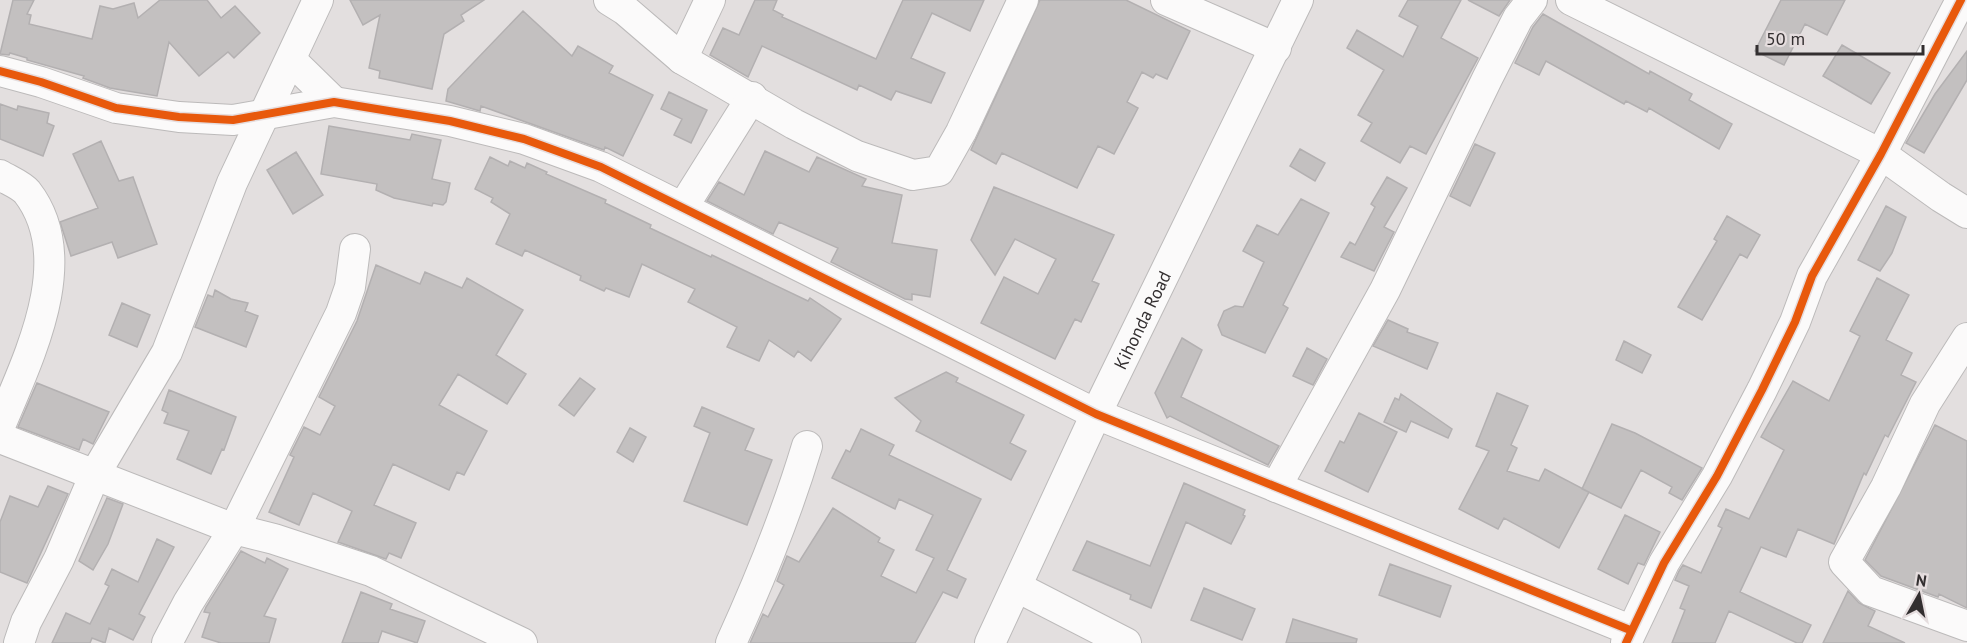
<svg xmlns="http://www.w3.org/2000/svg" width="1967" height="643" font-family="'PT Sans',sans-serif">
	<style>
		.building { fill: #c3c0c0; stroke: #b3b0b1; stroke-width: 1.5 }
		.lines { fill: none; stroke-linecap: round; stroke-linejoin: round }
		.minor-casing { stroke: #bcbaba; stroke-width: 32 }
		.minor { stroke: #fbfafa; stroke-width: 30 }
		.cycleway-casing { stroke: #e5ddde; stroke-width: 11 }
		.cycleway { stroke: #e8590c; stroke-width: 8 }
		.labels { text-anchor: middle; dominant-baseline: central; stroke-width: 5; stroke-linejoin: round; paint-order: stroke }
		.street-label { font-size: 18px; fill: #332f30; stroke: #e5ddde }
	</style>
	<rect width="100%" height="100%" fill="#e3dfdf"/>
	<path class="building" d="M13 0H34L27 14 31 15 29 24 92 39 100 6 113 9 134 3 138 18 160 0H207L221 18 235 6 260 33 234 58 228 52 199 76 169 42 157 96 110 88 83 78 84 76 27 60V58L10 53 9 55 0 54Z
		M350 0H484L461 15 464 21 444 34 432 89 379 78 380 71 369 68 380 15 363 25Z
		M755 0H777L773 10 783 15 782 17 876 59 903 0H984L970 31 932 13 911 58 945 73 931 103 896 91 891 100 859 85 857 90 762 46 748 77 710 55 723 28 739 35Z
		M1040 0H1126L1190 31 1167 79 1156 74 1153 78 1142 72 1127 102 1138 108 1114 154 1098 146 1077 188 1002 153 996 164 971 150Z
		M1408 0H1461L1441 38 1478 58 1426 154 1410 146 1400 163 1361 141 1372 123 1358 115 1384 70 1347 48 1357 30 1403 57 1418 26 1399 16Z
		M1468 0H1510L1499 16Z
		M1781 0H1845L1827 35 1805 24 1784 65 1755 51Z
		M523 11 572 56 578 46 613 66 609 73 653 95 623 156 605 147 604 150 481 106 480 111 446 101 448 89Z
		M1543 14 1649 74 1650 71 1692 94 1689 100 1732 124 1719 149 1649 108 1647 112 1626 101 1624 104 1546 61 1539 75 1515 63 1533 27Z
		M1842 45 1890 73 1871 104 1823 76Z
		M1967 51V80L1924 153 1906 143 1935 94Z
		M669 92 707 110 691 143 674 135 682 119 661 109Z
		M0 104 17 110 18 106 49 113 47 123 54 126 43 156 0 139Z
		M329 126 410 140 412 134 441 140 432 179 450 183 446 202 443 205 433 203 432 206 394 198 376 190 377 184 321 174Z
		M101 141 119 181 133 177 157 244 118 258 112 242 71 256 60 222 98 208 73 154Z
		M1475 144 1495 153 1470 206 1450 196Z
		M1300 149 1325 163 1315 181 1290 166Z
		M765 151 809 172 817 157 866 179 862 186 902 195 892 243 937 250 930 297 912 294V300L905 299 831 262 838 248 779 222 773 234 707 201 719 182 744 195Z
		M296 152 323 195 293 214 267 170Z
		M490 157 508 166 510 161 525 168 527 163 547 172 546 174 606 200 605 203 651 225 650 228 711 257 712 255 808 301 810 298 841 319 811 361 798 351 794 357 769 340 759 361 727 347 737 327 688 302 695 289 642 264 629 297 606 288 604 291 580 280 581 276 525 250 522 256 496 244 510 214 491 202 493 198 475 189Z
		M1387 177 1407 188 1384 227 1394 232 1374 271 1341 257 1350 242 1355 245 1375 207 1371 204Z
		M994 187 1114 235 1092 281 1099 284 1081 322 1075 319 1055 359 981 323 1004 277 1038 294 1056 259 1015 239 995 275 971 240Z
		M1301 199 1329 213 1283 305 1288 308 1265 353 1222 335 1218 325 1224 311 1235 306 1243 307 1264 262 1243 251 1257 225 1278 235Z
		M1886 206 1906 217 1892 253 1880 271 1858 260Z
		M1727 216 1760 235 1747 258 1740 254 1702 320 1678 307 1717 241 1714 239Z
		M376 265 420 284 425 272 462 288 467 278 523 310 496 355 526 374 507 404 458 374 439 405 487 431 464 475 457 472 449 490 393 464 374 505 416 523 401 558 389 553 386 559 338 542 352 511 313 493 299 525 269 512 294 457 290 455 304 427 320 435 335 406 319 397 357 321Z
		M1877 278 1909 295 1886 340 1912 353 1901 375 1916 382 1888 437 1885 435 1866 475 1864 473 1834 544 1798 529 1786 557 1761 547 1740 592 1811 625 1802 643H1797L1729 611 1715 643H1672L1685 610 1680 608 1689 586 1675 580 1679 571 1683 565 1701 573 1722 528 1718 526 1726 509 1749 519 1784 450 1761 437 1793 381 1829 401 1860 336 1850 331Z
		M215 290 231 299 248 303 245 311 258 316 246 347 195 327 208 295 213 297Z
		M122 303 150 315 137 347 109 335Z
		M1388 320 1408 329 1407 332 1438 343 1427 369 1373 346Z
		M1182 338 1202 350 1181 397 1279 446 1268 465 1170 416 1167 418 1155 393Z
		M1624 341 1651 355 1642 373 1616 360Z
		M1307 348 1327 359 1313 385 1293 376Z
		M946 372 958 378 956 382 1024 415 1010 443 1026 451 1011 480 916 431 921 421 895 398Z
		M580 378 595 389 574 416 559 405Z
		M37 383 109 412 93 444 83 439 79 450 18 427Z
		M169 390 236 417 224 450 222 449 211 474 177 459 189 431 164 423 168 413 162 410Z
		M1497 393 1528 406 1511 445 1517 448 1507 471 1539 481 1545 469 1589 492 1559 548 1504 518 1498 529 1459 509 1489 451 1476 446Z
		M1401 394 1452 429 1448 438 1411 421 1406 432 1384 422 1395 398 1399 400Z
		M702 407 754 429 745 450 772 460 747 525 684 501 710 433 694 426Z
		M1359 413 1397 432 1368 492 1325 471 1340 441 1344 443Z
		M1612 424 1635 433 1702 468 1682 500 1669 493 1672 487 1641 470 1621 508 1582 489Z
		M1935 425 1967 441V608L1939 594 1938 597 1881 576 1865 560Z
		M630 428 646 437 633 462 617 452Z
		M861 429 894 445 889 455 981 499 947 570 966 579 957 598 943 592 915 643H750L763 614 768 617 784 585 777 581 787 556 799 562 833 508 880 538 878 542 894 550 881 576 916 593 934 558 916 550 933 515 899 499 895 509 832 478 846 450 850 452Z
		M1184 483 1245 510 1243 515 1245 516 1231 544 1186 522 1151 608 1130 599 1131 595 1073 570 1087 541 1150 566Z
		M48 486 68 494 27 583 0 572V522L10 496 38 507Z
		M107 498 123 504 108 544 93 570 79 561Z
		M1625 515 1660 532 1644 565 1638 563 1628 584 1598 569Z
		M157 539 174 547 139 614 145 617 133 640 109 628 105 643 92 638 90 643H52L66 613 90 624 109 586 105 584 112 569 138 582Z
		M241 551 265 563 267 558 288 569 264 616 276 619 269 643H221L202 637 210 613 204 612 206 607Z
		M1390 564 1451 586 1440 617 1379 595Z
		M1204 588 1255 609 1242 640 1191 620Z
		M1848 591 1859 603 1875 611 1868 626 1905 643H1823Z
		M361 592 392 604 390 609 425 621 417 643 382 631 378 643H342Z
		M1293 619 1357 639 1356 643H1286Z"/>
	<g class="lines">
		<g class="minor-casing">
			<g id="minor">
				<path d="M609 0 625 10 682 59 794 124 857 156 913 175 939 171 961 132 1023 0"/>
				<path d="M1166 0 1276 48"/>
				<path d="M1571 0 1881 154 1941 197 1967 213"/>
				<path d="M682 59 710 0"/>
				<path d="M291 60 334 102"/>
				<path d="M0 71 41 82 116 108 179 117 233 120 334 102 450 121 524 139 601 167 1096 414 1630 630"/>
				<path d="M0 175C8 180 21 185 27 192 79 259 28 358 0 426"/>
				<path d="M683 207 752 97"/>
				<path d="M1967 338 1925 404 1886 487 1844 562 1871 591 1967 626"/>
				<path d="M0 438 234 529 274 539 371 571 522 643"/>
				<path d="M1276 487 1385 290 1487 79 1518 18 1532 0"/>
				<path d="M1017 587 1126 643"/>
				<path d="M19 643 26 622 59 559 95 474 167 352 232 183 318 0"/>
				<path d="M167 643 188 603 234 529 341 313 350 287 355 249"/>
				<path d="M731 643C761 577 786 516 807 446"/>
				<path id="s1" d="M990 643 1096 414 1298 0"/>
				<path d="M1626 643 1664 563 1717 476 1762 390 1795 322 1812 276 1881 154 1961 0"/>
			</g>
		</g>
		<use href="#minor" class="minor"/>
		<g class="cycleway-casing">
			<path id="cycleway" d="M0 71 41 82 116 108 179 117 233 120 334 102 450 121 524 139 601 167 1096 414 1630 630
				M1626 643 1664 563 1717 476 1762 390 1795 322 1812 276 1881 154 1961 0"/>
		</g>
		<use href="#cycleway" class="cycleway"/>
	</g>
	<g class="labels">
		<g class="street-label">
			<text stroke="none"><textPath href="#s1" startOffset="357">Kihonda Road</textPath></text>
		</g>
	</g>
	<g transform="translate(1919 595) rotate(9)" stroke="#e5ddde" stroke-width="4.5" paint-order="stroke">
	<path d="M0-4.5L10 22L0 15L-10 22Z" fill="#332f30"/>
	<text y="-9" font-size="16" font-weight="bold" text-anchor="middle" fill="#332f30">N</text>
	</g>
	<path d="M1757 45v9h166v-9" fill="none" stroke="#332f30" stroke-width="3"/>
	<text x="1766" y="45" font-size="18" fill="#332f30" stroke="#e5ddde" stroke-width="4.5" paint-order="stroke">50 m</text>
</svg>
